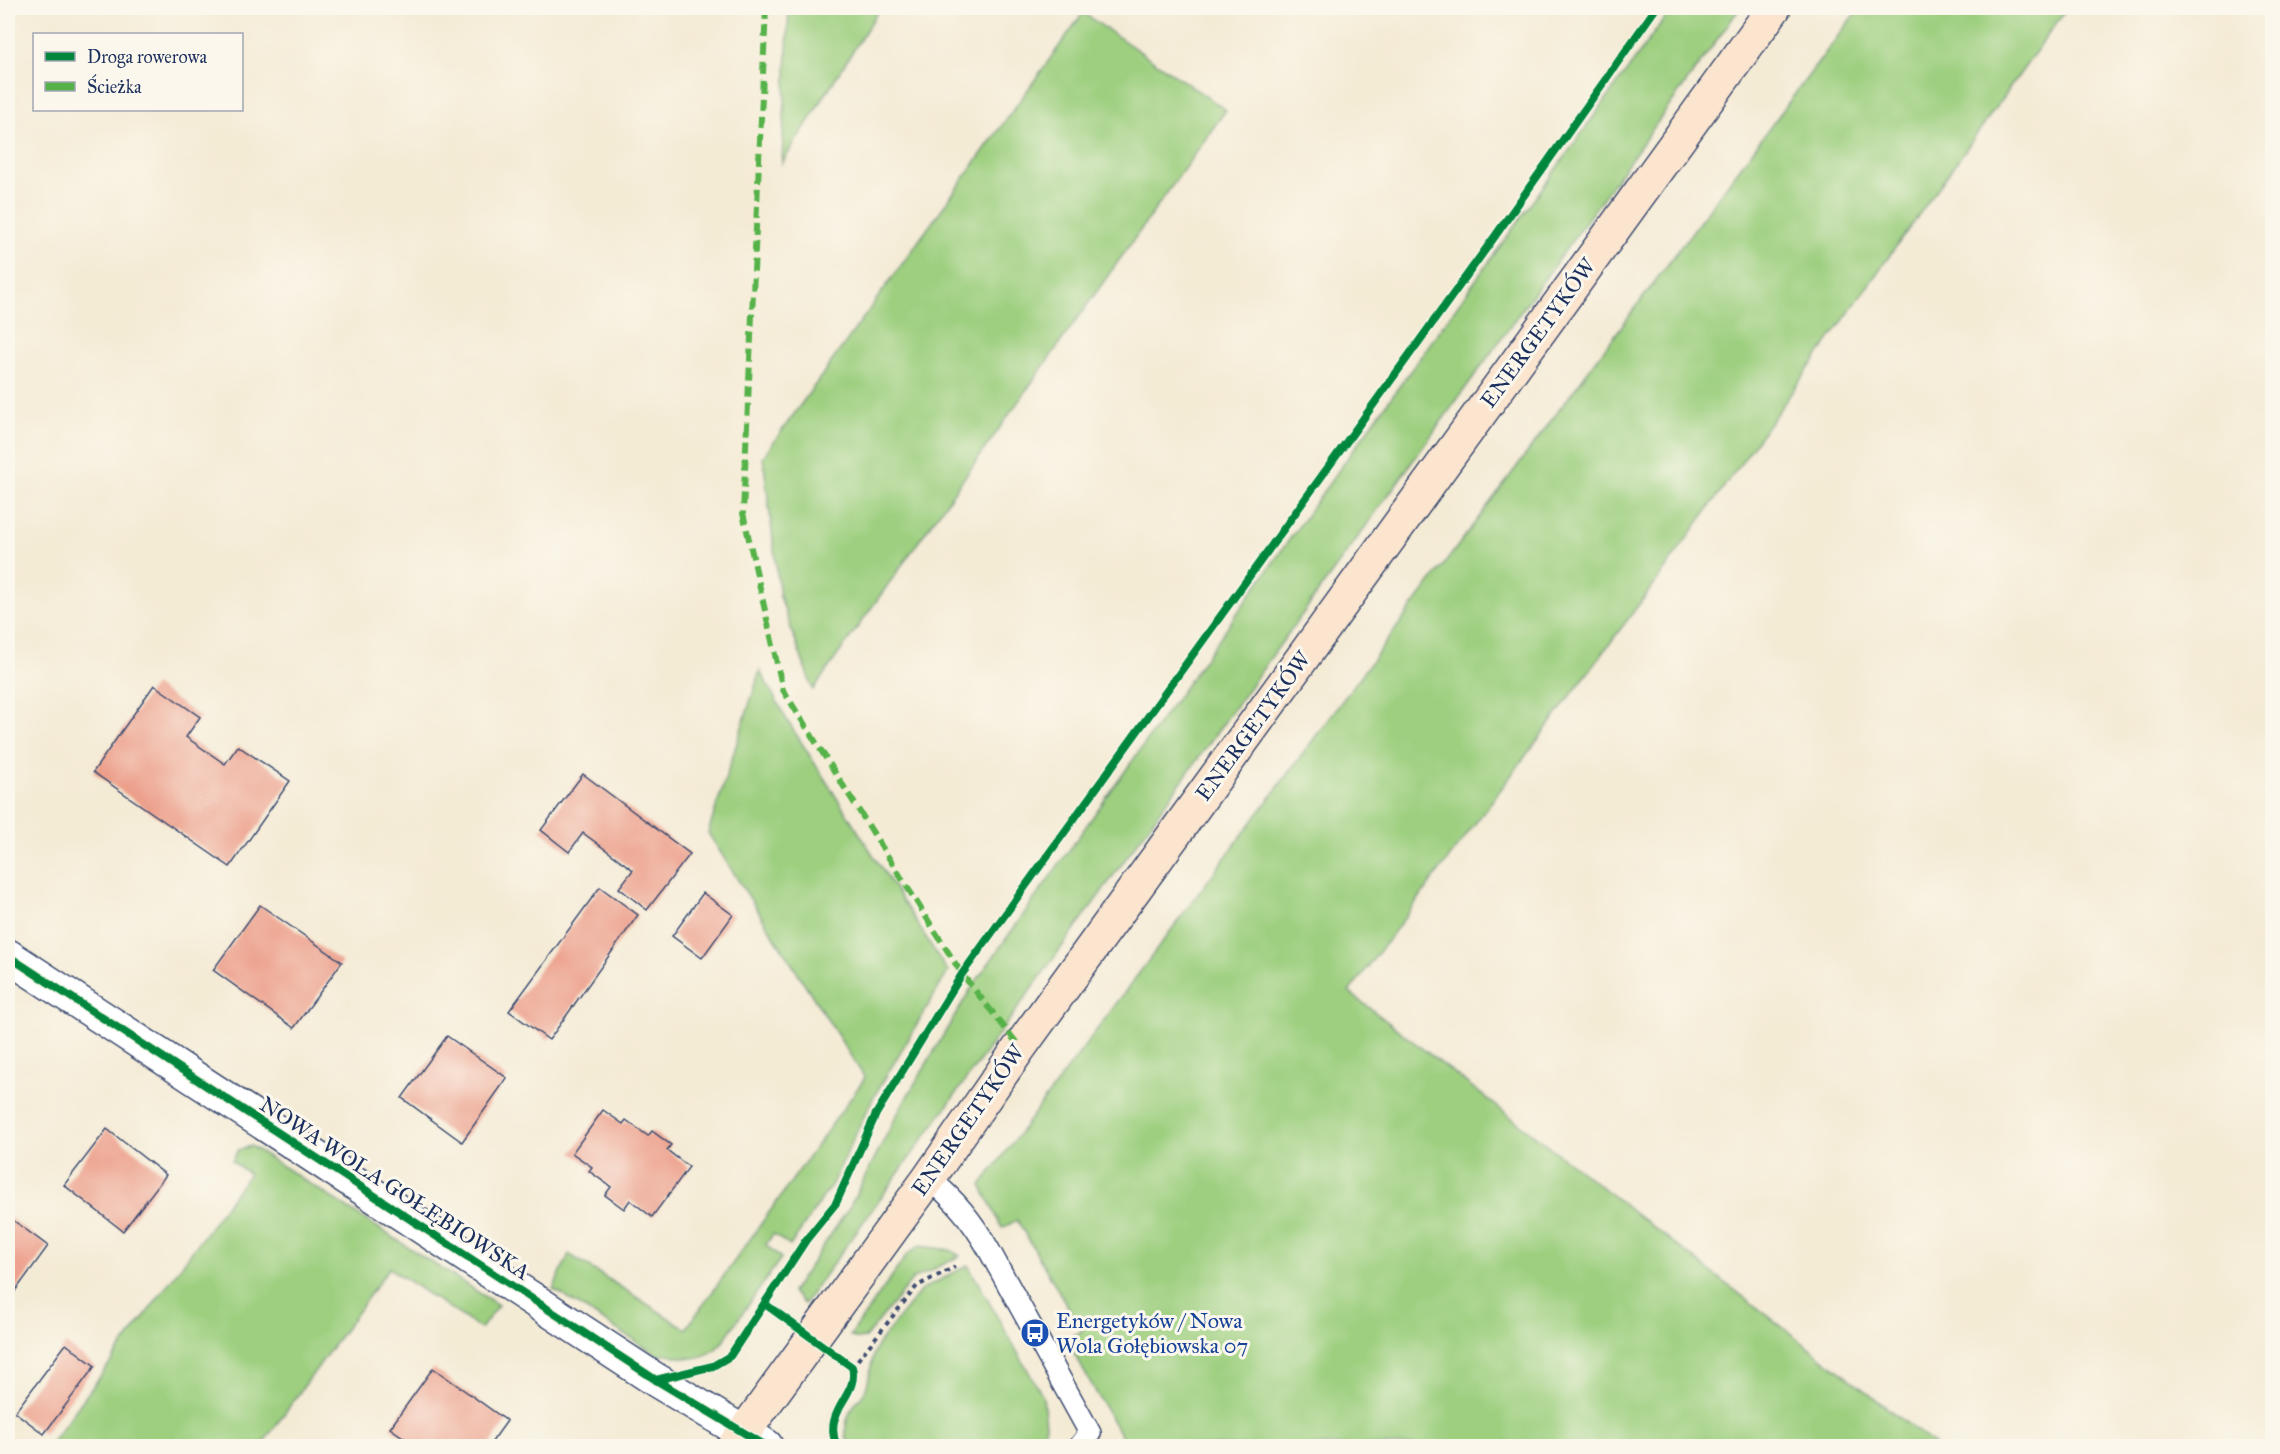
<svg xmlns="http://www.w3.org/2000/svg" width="2280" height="1454" font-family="'IM FELL Great Primer',serif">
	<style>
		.green { fill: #9dcf7f; stroke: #5c7f6e; stroke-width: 1.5 }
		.building { fill: #ec9f8a }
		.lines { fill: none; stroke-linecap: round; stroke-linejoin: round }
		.lane-casing { stroke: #3c4b70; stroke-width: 24 }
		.street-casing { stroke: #3c4b70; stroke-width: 36 }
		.secondary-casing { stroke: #3c4b70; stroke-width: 36 }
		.path { stroke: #3c4b70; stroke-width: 4; stroke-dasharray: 4.5 4.5; stroke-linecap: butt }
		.lane { stroke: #fff; stroke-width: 21 }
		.street { stroke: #fff; stroke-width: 33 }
		.secondary { stroke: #fbe5cf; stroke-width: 33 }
		.quiet { stroke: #55b248; stroke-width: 6; stroke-dasharray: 12 6; stroke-linecap: butt }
		.cycleway-casing { stroke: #fbf7ec; stroke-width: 11 }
		.cycleway { stroke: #00873e; stroke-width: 8 }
		.labels { text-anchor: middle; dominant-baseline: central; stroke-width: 6; stroke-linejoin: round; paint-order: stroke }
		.street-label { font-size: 22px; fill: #1b2f5e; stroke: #fbf7ec }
		.transit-label { font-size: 22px; fill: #164399; stroke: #fbf7ec; text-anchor: start }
	</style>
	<rect width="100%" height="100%" fill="#fbf7ec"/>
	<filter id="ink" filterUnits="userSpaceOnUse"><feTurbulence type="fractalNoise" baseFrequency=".0167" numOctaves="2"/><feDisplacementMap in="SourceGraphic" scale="12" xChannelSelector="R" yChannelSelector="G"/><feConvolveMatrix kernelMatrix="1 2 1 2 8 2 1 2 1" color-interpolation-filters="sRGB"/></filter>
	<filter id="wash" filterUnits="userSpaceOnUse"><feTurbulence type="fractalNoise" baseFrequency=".008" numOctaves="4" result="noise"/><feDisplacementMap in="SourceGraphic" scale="24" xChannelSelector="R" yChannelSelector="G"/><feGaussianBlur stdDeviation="1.35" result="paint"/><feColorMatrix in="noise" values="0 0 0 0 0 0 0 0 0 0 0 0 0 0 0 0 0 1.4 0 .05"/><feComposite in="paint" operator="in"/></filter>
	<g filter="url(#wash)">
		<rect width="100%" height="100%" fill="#f4ebd5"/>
		<path class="green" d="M789 8H880L782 163Z
			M1672 8H1740L804 1304 792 1292 849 1208 902 1105 972 987 1323 492Z
			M1859 8H2067L1658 579 1349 992 1935 1445 1127 1446 1066 1340 1082 1331 1017 1220 1002 1228 981 1185Z
			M1083 13 1226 110 813 690 780 597 763 457Z
			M760 671 787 720 948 972 873 1098 832 1184 790 1246 773 1234 766 1245 781 1258 721 1344C704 1362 685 1360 663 1353L662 1358 553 1289 569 1254 686 1329 865 1078 708 833Z
			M251 1146 498 1305 481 1329 389 1268 261 1446H49L249 1174 232 1161 238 1150Z
			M919 1246 950 1250 960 1256 913 1279 865 1338 857 1339 850 1336 907 1255Z
			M968 1265 1043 1397 1046 1425 1043 1441 1039 1446H852C840 1436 847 1415 855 1404 858 1400 862 1397 864 1393 872 1378 869 1359 878 1344L921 1290Z"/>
		<g id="blocks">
			<path class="building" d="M154 685 200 717 186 737 225 764 238 746 290 781 230 867 93 772Z
				M583 774 690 854 647 910 619 888 633 870 583 833 569 852 541 830Z
				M600 887 638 915 549 1040 509 1011Z
				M703 893 733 915 702 958 672 936Z
				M260 905 342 962 294 1028 213 970Z
				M447 1036 507 1078 462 1142 402 1098Z
				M603 1110 623 1124 626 1120 648 1136 652 1131 671 1145 667 1150 689 1167 652 1217 630 1200 624 1209 605 1195 611 1187 589 1171 592 1167 572 1153Z
				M107 1129 166 1175 123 1231 64 1185Z
				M10 1218 48 1246 8 1301V1221Z
				M66 1344 95 1366 44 1434 15 1412Z
				M433 1368 507 1421 489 1446H416L390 1428Z"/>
		</g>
	</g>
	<g filter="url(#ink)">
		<use href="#blocks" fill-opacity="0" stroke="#3c4b70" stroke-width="1.5"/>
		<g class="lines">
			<g class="lane-casing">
				<path id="lane" d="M929 1178C955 1200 972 1220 989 1250L1090 1433 1080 1446"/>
			</g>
			<g class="street-casing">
				<path id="street" d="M8 956 656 1380 766 1446"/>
			</g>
			<g class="secondary-casing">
				<path id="secondary" d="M734 1446 929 1178 1020 1047 1774 8"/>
			</g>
			<path class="path" d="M852 1367 917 1286 955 1267"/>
			<use href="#lane" class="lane"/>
			<use href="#street" class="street"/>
			<use href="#secondary" class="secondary"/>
			<path class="quiet" d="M766 8 743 513 783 690 962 974 1020 1047"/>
			<g class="cycleway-casing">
				<path id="cycleway" d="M8 956 656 1380 766 1446
					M765 1304 852 1367C860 1395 821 1411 837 1446
					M656 1380 713 1366 730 1356 806 1240 836 1203 876 1114 962 974 1493 239 1656 8"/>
			</g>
			<use href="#cycleway" class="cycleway"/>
		</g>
	</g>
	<defs>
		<g id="bus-disc" transform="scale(1.5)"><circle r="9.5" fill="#1a4fb4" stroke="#fbf7ec"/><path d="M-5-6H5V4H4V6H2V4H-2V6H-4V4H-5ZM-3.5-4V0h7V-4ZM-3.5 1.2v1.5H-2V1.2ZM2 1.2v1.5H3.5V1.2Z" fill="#fff"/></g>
	</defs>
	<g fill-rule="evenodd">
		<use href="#bus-disc" x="1035" y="1333"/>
	</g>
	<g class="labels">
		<g class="street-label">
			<text transform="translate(1538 333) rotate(-54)">ENERGETYKÓW</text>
			<text transform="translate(1253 726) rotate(-54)">ENERGETYKÓW</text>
			<text transform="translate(968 1120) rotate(-55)">ENERGETYKÓW</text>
			<text transform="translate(395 1188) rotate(33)">NOWA WOLA GOŁĘBIOWSKA</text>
		</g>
		<g class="transit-label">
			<text x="1056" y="1320">Energetyków / Nowa<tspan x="1056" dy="25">Wola Gołębiowska 07</tspan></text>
		</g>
	</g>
	<rect width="2280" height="1454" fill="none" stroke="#fbf7ec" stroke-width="30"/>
	<rect x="33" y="33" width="210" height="78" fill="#fbf7ec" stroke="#a1a7b3" stroke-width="1.5"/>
	<rect x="45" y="52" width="30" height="9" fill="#00873e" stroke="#a1a7b3" stroke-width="1.5"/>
	<text x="87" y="63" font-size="18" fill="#1b2f5e">Droga rowerowa</text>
	<rect x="45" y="82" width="30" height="9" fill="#55b248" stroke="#a1a7b3" stroke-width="1.5"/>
	<text x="87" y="93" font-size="18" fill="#1b2f5e">Ścieżka</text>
</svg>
